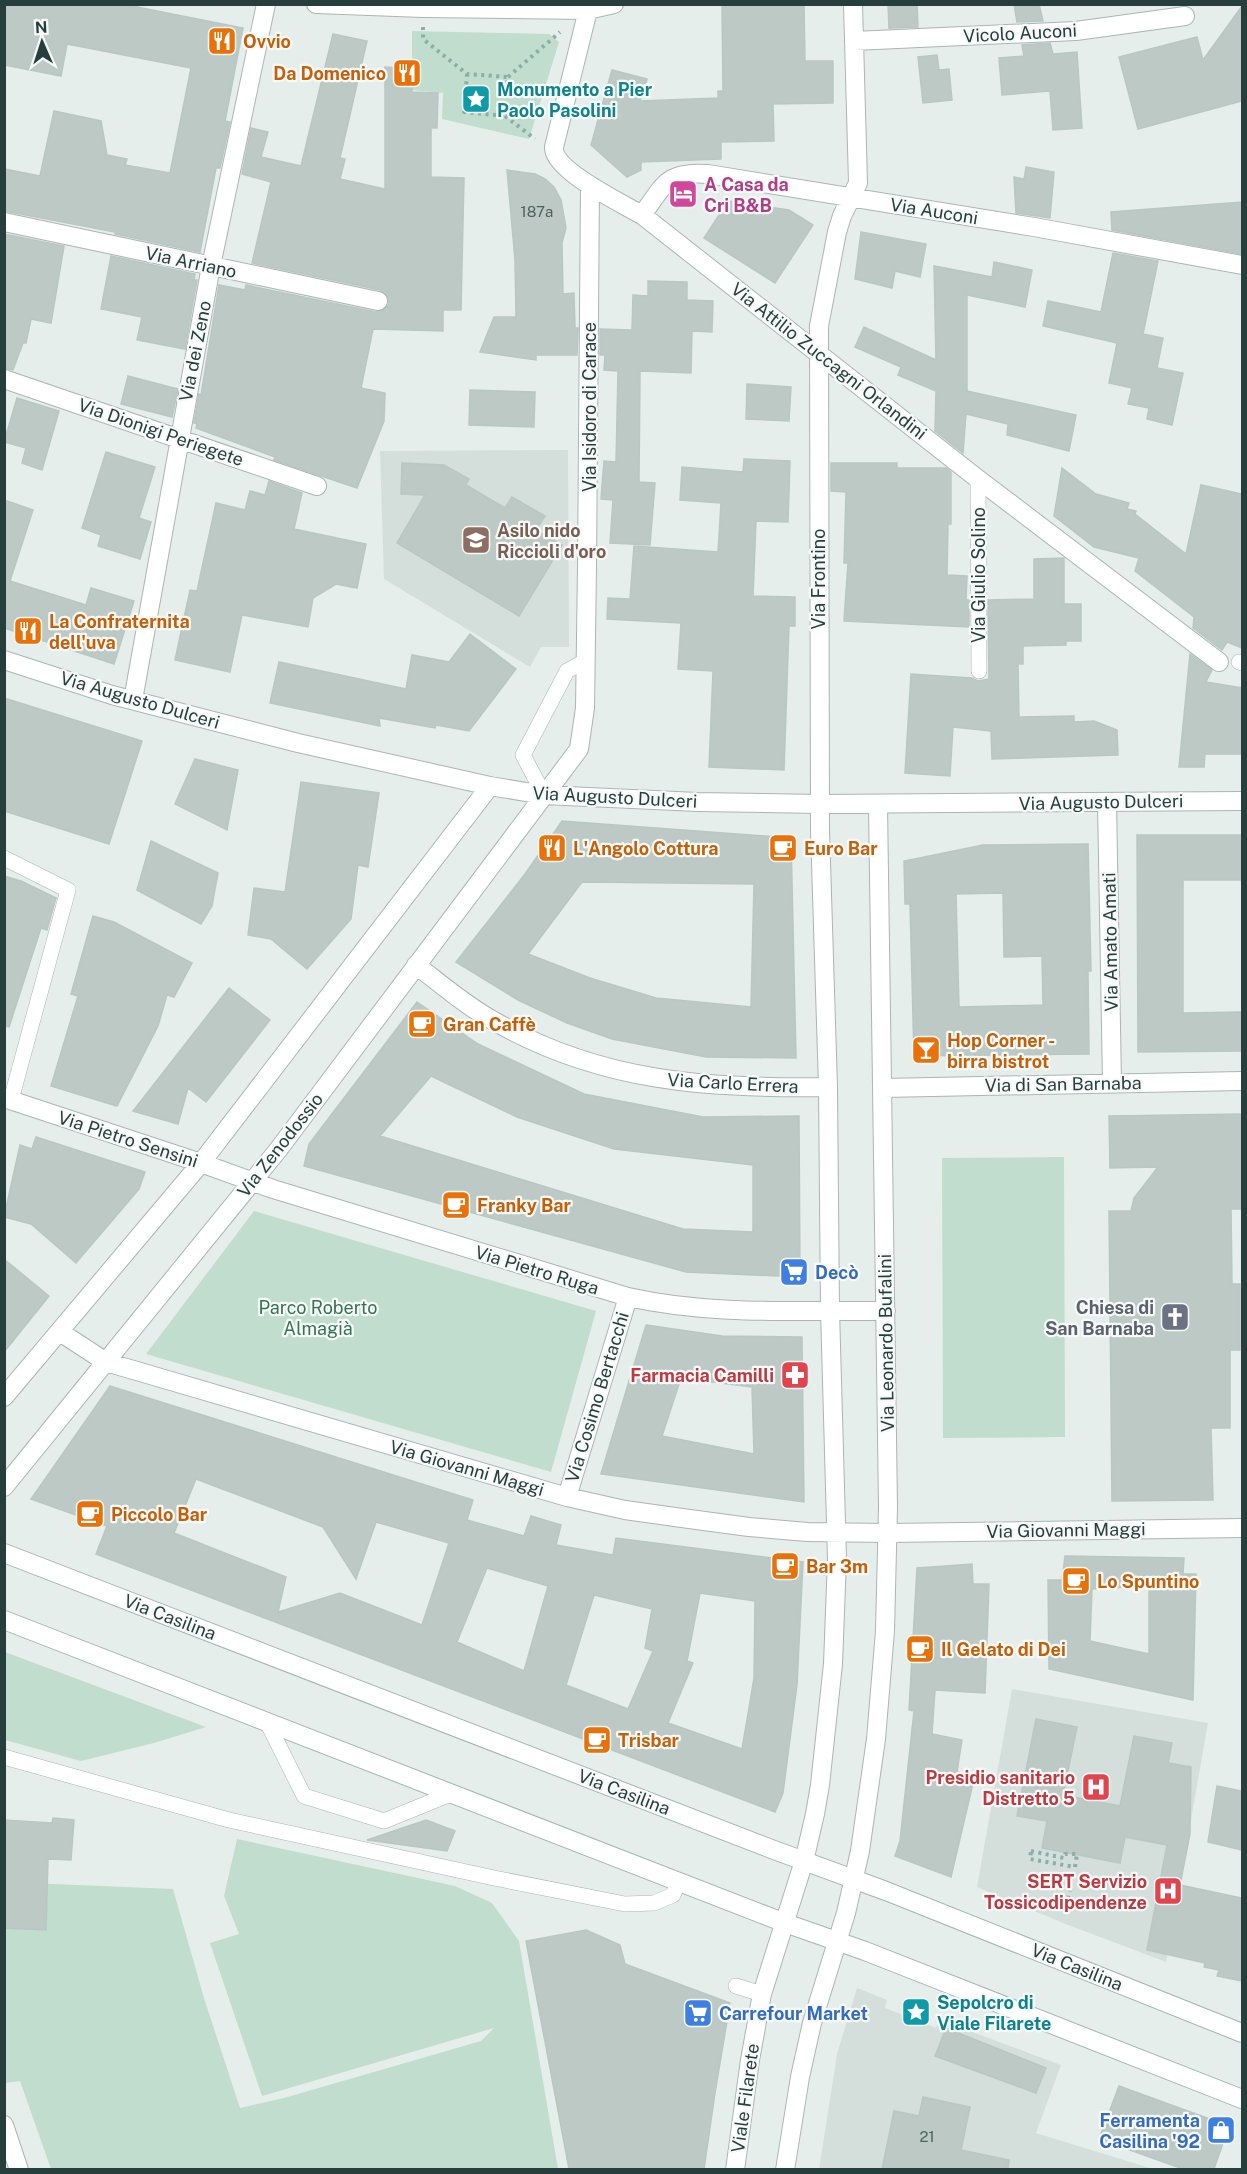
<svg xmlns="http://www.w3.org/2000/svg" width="1247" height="2174" font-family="'Public Sans',sans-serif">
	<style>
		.built { fill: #d4dedb }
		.green { fill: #c1ddcd }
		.building { fill: #bcc9c5; stroke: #b9c7c4; stroke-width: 1.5; fill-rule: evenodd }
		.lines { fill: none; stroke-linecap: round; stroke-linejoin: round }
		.lane-casing { stroke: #a9b6b4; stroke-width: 16 }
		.street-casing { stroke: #a9b6b4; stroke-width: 20 }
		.secondary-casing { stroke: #a2b6b2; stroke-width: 20 }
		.path { stroke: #89afa9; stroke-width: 4; stroke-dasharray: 3 4.5; stroke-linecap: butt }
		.lane { stroke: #fff; stroke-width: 15 }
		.street { stroke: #fff; stroke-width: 18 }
		.secondary { stroke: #fff; stroke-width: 18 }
		.labels { text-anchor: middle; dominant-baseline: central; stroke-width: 4.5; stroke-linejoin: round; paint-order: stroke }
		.number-label { font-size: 15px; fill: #4c625e }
		.street-label { font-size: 18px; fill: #263f3c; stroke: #f7faf9 }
		.food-label { font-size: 18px; font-weight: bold; fill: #c56008; stroke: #f7faf9; text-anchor: start }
		.culture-label { font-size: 18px; font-weight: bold; fill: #0d838f; stroke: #f7faf9; text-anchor: start }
		.hotel-label { font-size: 18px; font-weight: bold; fill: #b23c85; stroke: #f7faf9; text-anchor: start }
		.education-label { font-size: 18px; font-weight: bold; fill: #785e54; stroke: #f7faf9; text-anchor: start }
		.shop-label { font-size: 18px; font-weight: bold; fill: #366cbe; stroke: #f7faf9; text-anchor: start }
		.park-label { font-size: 18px; fill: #337356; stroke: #f7faf9 }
		.worship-label { font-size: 18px; font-weight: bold; fill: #5b616d; stroke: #f7faf9; text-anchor: end }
		.health-label { font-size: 18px; font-weight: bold; fill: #be3a42; stroke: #f7faf9; text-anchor: end }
	</style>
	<rect width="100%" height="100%" fill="#e6eeec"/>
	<path class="built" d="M568 450 569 647H541L530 667 384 579 380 451Z
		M1012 1689 1208 1723 1166 1962 1063 1923 977 1887Z
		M857 1988 887 2000 885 2008 936 2028 940 2020 1061 2065 1036 2133 1153 2169 819 2170 837 2054Z"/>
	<path class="green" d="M412 31 549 34 559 42 529 139 442 119 443 93 412 90Z
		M1064 1157 1065 1437 943 1438 942 1158Z
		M254 1211 596 1311 551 1472 146 1354Z
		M5 1652 206 1727 154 1743 81 1761 5 1740Z
		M237 1839 455 1886 492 1903 519 1941 558 2169H51L20 2081 5 2083V1882L173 1889 204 1998 240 2108 284 2098 481 2041 494 2028 262 2096 210 1943 239 1934 224 1896Z"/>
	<path class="building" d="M4 4H122L243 28 225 121 230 122 220 168H216L200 252 115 234V232L4 211V169L40 176 54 111 101 121 107 155 127 159 125 165 170 173 191 68 67 44 61 76 4 65Z
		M722 4 804 5 805 61H833V103L773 104 774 141 721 142V159L641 162V170L627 177 591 145 612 70 647 79 640 101 718 98V91H723Z
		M888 4H917L918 27 889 28Z
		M1014 4H1039L1043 21 1017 22Z
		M1242 6V101L1138 129 1119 57 1197 37 1203 60Z
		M333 34 367 41 340 158 345 159 340 179 385 189V67L413 69 412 92 438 93 437 128H431V177L464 178 461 310H443V331L373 329 361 388 385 393 384 421 357 488 274 460 275 457 196 428 197 424 194 423 199 394 201 395 219 285 245 290 246 285 376 312 382 311 389 304 388 297 380 290 252 263 271 182 242 174 251 128 268 132 261 157 301 166Z
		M1050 43 1053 54 1077 52 1082 128 1053 130 1050 91 1002 95 999 58 1024 56 1022 45Z
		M937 55 939 70 949 69 952 100 923 103 918 57Z
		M1026 167 1054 172 1050 218 1016 213 1014 177 1024 179Z
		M507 170 535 174 545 179 554 187 561 200 566 228 562 243 563 294 574 293 575 328H578L577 355H536V360L480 352 494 317H516L515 260Z
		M728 201 789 210 813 225 775 283 704 238Z
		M1242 202V254L1112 230 1111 212Z
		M861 232 926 244 920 277 895 271 892 288 855 279Z
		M4 234 64 246 51 323 31 319 26 343H23L13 370 4 368Z
		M1113 253 1158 261 1143 334 1163 338 1157 368 1183 373 1172 425 1147 419 1149 408 1128 404 1132 388 1109 383 1117 343 1043 326 1048 301 1101 312Z
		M111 256 195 274 194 280H197L185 349 137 340 142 317 101 309Z
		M994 262 1032 270 1025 307 967 295V391L1076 415 1069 451 1007 435 1008 424 966 414 963 453 935 431 936 391 898 375 901 367 855 347 864 327 936 360 934 266 992 277Z
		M648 281 687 282V300L713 301 712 332 692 331 691 373 640 371 639 482 655 483 650 545 610 543 613 500 601 499 604 461 616 462 618 371 604 370 605 355H600V329L632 330 633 295 648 296Z
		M128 376 178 389 172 417 121 404Z
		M747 384 791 387 789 421 746 419Z
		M470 390 535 392 534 427 469 425Z
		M17 398 59 411 42 470 22 463 26 448 4 442Z
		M106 452 155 467 139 518 151 522 140 559 98 546 101 535 82 528Z
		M744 459 790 461 788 522 756 521 753 596 795 597V626H789L784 770 709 767 713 671 678 669 681 623 607 619 608 598 630 599 634 546 718 552 721 503 680 500 682 467 743 472Z
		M402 463 444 465 469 479 466 485 505 508 512 497 545 516 536 530 562 545 519 616 397 543 425 495 401 494Z
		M831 463H897V468H946L951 472V524H948L947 575 967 576 966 600H969V627L844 621 848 563H844L846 492 831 491Z
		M1062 468 1096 494 1129 503 1127 509 1136 511 1135 514 1186 554 1201 485 1242 494V648L1227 642 1222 650 1193 628 1194 617 1135 571 1139 558 1094 547 1054 516Z
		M269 481 302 493 294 529 366 544 357 588 336 584 313 598 308 627 242 615 230 672 175 660 190 590 197 591 216 503 245 510 250 491 265 495Z
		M4 500 33 510 10 581 86 605 91 588 134 601 114 664 4 628Z
		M1064 558V604H1081V641H1066V645L1023 646V664H1018L1019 717 1074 716V722L1094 721 1117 730 1118 755 992 759 991 731 953 727 950 776 905 773 911 674 972 678 978 681 989 679 988 600 1034 599V559Z
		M470 634 516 669 469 731 436 725 435 728 379 718 380 726 270 703 279 662 406 689 412 655 449 662Z
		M1190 654 1212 670 1206 682 1242 688V754H1205L1204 767H1179Z
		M4 698 142 741 109 844 4 811Z
		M195 759 238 770 227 830 175 804Z
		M301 782 379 793 368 867 358 865 351 919 307 969 271 939 248 935 254 888 285 892Z
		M562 821 791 838 796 1058 706 1057 612 1039 567 1023 518 1000 456 962 525 874ZM582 882 754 884 751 1007 656 998 590 978 528 954Z
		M1137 835H1242V880H1183V1013L1242 1012V1051L1138 1052Z
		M151 841 218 873 212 906 201 924 137 890Z
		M1088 844 1091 971H1088L1089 1054 914 1056 910 904H905L904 861 983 845ZM1003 893 1004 957 1042 956 1043 1005 959 1007 956 894Z
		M4 876 21 881 56 898 47 930 41 928 9 1027 4 1026Z
		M93 916 114 922 192 963 174 997 167 995 158 1026 117 1106 51 1086 78 996 71 994Z
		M229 988 270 1020 206 1102 188 1088 178 1124 133 1111Z
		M417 1002 478 1044 584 1094 703 1117 799 1116 800 1277 686 1272 304 1166 309 1144ZM431 1076 517 1117 614 1149 753 1165V1232L683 1229 380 1136Z
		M1242 1114V1209H1231L1232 1284H1240V1350H1230V1428H1211L1213 1500 1112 1501 1109 1211H1131L1134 1198 1158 1167 1110 1168 1109 1116Z
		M36 1137 145 1172 139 1189 76 1263 31 1224 4 1217 20 1145 32 1149Z
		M4 1259 49 1296 4 1352Z
		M646 1325 722 1336 802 1337 804 1502 601 1474ZM681 1378 752 1387 754 1454 662 1436Z
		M110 1386 473 1500 467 1520 524 1536 531 1516 561 1525 556 1545 613 1555 616 1538 803 1562 797 1685 783 1793 775 1812 96 1554 107 1526 31 1499ZM196 1479 323 1527 356 1579 376 1522 449 1543 422 1625 340 1593 278 1612 286 1577 174 1533ZM487 1568 548 1586 524 1671 457 1642ZM700 1593 755 1601 754 1678 742 1749 668 1723 693 1663 687 1661ZM594 1595 652 1609 645 1648 653 1651 628 1709 566 1685Z
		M1065 1556 1184 1558 1183 1574H1196L1193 1700 1049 1669 1048 1580H1062ZM1149 1586V1654L1090 1641 1092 1589Z
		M972 1564 973 1584H989L985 1693 935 1690 932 1734 962 1740 957 1772 975 1775 951 1877 895 1856 900 1841 914 1711 909 1710 917 1568Z
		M1036 1719 1077 1727 1063 1795 1120 1806 1134 1736 1172 1743 1168 1763 1191 1767 1190 1834 1180 1885 1242 1898V1981L1217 1976 1219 1970 1204 1967 1205 1963 1147 1950 1167 1845 1125 1837 1120 1863 1042 1848 1047 1821 1017 1816Z
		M1217 1786 1242 1791V1850L1208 1842Z
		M53 1818 74 1820 71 1860 48 1859 46 1930 4 1928V1820L52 1823Z
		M426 1820 455 1831 447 1851 367 1840Z
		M586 1930 620 1945 625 1964 730 2003 715 2093 704 2169H569L526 1941Z
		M946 2028 1046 2068 1036 2093 935 2056Z
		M1119 2086 1229 2126 1214 2169H1183L1099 2139Z
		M923 2097 970 2107 961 2150 1009 2160 1008 2169H882L894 2111 919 2116Z"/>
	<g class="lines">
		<g class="lane-casing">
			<path id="lane" d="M978 479 979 671
				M1239 662 1242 663
				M544 795 523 755 567 671 585 661
				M4 858 68 890 11 1100
				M267 1722 304 1796 384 1821 453 1793
				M4 1757 229 1820 494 1878 625 1904 654 1903 673 1895 679 1881
				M736 1986 762 1994"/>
		</g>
		<g class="street-casing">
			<path id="street" d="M316 4 423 8 588 10 614 4
				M588 10 554 147C552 170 623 204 642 215L978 479 1219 662
				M854 41 1076 31 1185 16
				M642 215C665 184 666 171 708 174L1034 227 1242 265
				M4 222 378 301
				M4 379 317 486
				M4 660 112 695 298 743 490 786 544 795 698 802 820 804 1242 801
				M133 700 211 266 266 4
				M1107 802 1112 1083
				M416 965C441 984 466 1006 494 1021 600 1082 709 1089 828 1087
				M883 1088 1242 1081
				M4 1098 201 1163 273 1189 628 1297C713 1316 799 1310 886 1311
				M60 1332 106 1362 567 1497 625 1510 682 1518 749 1527 807 1532 889 1533 1242 1528
				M4 1397 201 1163 490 786
				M4 1487 278 1150 579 749 585 708 587 567 590 186
				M567 1497 628 1297
				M4 2125 19 2170
				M735 2170 750 2060 762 1994 804 1861 815 1814 820 1785 833 1664 837 1559 830 1310 828 1087 820 830 819 326 837 232 842 216 858 183 853 4
				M785 2170 800 2077 812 2023 846 1913 860 1851 876 1739 885 1631 888 1507 878 804"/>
		</g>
		<g class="secondary-casing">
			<path id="secondary" d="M4 1553 774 1850 886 1891 1242 2033
				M4 1620 785 1923 865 1951 1242 2099"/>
		</g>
		<path class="path" d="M423 27V39L467 74 508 77 505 116 464 112 467 74
			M508 77 560 32
			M505 116 535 139
			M1031 1851 1064 1858 1065 1854H1077L1075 1867 1030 1859Z
			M1066 1906 1070 1891"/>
		<use href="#lane" class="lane"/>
		<use href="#street" class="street"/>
		<use href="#secondary" class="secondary"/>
	</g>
	<defs>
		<g id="restaurant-square" transform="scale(1.5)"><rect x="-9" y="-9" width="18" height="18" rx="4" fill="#e8710a" stroke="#f7faf9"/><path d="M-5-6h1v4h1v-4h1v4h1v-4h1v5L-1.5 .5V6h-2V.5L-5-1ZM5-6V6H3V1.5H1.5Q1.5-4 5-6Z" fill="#fff"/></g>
		<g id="sight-square" transform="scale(1.5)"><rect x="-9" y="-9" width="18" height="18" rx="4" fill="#0f9aa8" stroke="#f7faf9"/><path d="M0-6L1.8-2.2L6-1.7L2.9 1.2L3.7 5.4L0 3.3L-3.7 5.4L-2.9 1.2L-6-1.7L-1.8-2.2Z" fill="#fff"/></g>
		<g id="hotel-square" transform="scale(1.5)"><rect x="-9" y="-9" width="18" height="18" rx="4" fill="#d1479c" stroke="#f7faf9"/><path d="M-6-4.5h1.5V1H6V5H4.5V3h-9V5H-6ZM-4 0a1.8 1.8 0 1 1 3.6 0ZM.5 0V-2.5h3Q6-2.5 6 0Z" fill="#fff"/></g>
		<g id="school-square" transform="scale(1.5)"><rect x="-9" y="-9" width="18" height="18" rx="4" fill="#8d6e63" stroke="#f7faf9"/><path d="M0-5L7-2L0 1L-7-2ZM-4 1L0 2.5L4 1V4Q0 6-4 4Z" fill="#fff"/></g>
		<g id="cafe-square" transform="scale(1.5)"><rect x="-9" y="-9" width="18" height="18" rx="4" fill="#e8710a" stroke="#f7faf9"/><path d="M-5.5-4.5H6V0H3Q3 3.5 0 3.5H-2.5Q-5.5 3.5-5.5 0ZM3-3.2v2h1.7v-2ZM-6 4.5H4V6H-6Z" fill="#fff"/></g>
		<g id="bar-square" transform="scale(1.5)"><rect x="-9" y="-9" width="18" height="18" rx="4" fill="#e8710a" stroke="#f7faf9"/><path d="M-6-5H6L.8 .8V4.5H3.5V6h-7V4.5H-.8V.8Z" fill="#fff"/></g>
		<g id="supermarket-square" transform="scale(1.5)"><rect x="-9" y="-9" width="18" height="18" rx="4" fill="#3f7fe0" stroke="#f7faf9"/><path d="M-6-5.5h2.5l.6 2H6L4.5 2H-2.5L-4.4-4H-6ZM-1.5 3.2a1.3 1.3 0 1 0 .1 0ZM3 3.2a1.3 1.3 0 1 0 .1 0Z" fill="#fff"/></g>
		<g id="church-square" transform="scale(1.5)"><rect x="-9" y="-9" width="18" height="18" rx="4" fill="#6b7280" stroke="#f7faf9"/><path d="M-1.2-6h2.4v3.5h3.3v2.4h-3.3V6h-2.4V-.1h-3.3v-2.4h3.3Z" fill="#fff"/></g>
		<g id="pharmacy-square" transform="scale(1.5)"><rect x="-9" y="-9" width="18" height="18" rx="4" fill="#e0444e" stroke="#f7faf9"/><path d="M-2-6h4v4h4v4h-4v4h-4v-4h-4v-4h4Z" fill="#fff"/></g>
		<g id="hospital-square" transform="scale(1.5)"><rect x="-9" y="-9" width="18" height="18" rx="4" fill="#e0444e" stroke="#f7faf9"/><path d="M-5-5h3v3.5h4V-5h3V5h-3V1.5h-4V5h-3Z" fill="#fff"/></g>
		<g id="shop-square" transform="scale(1.5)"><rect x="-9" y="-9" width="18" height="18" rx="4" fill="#3f7fe0" stroke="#f7faf9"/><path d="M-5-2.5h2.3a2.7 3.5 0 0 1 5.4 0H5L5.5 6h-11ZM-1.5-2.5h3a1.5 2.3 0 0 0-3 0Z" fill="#fff"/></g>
	</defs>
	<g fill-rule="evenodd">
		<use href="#restaurant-square" x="222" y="41"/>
		<use href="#restaurant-square" x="407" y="73"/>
		<use href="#sight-square" x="476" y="99"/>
		<use href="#hotel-square" x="683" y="194"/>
		<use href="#school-square" x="476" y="540"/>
		<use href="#restaurant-square" x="28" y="631"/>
		<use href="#restaurant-square" x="552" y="848"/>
		<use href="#cafe-square" x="783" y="848"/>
		<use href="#cafe-square" x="422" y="1024"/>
		<use href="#bar-square" x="926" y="1050"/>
		<use href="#cafe-square" x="456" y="1205"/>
		<use href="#supermarket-square" x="794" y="1272"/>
		<use href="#church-square" x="1175" y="1317"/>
		<use href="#pharmacy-square" x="795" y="1375"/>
		<use href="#cafe-square" x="90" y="1514"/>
		<use href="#cafe-square" x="785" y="1566"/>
		<use href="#cafe-square" x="1076" y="1581"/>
		<use href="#cafe-square" x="920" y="1649"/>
		<use href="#cafe-square" x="597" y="1740"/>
		<use href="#hospital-square" x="1096" y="1787"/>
		<use href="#hospital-square" x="1168" y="1891"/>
		<use href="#sight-square" x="916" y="2012"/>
		<use href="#supermarket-square" x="698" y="2013"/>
		<use href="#shop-square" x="1221" y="2130"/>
	</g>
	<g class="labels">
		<g class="number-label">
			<text x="537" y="211">187a</text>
			<text x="927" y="2136">21</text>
		</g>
		<g class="street-label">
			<text transform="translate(1020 33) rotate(-3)">Vicolo Auconi</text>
			<text transform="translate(934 211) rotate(9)">Via Auconi</text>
			<text transform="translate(191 262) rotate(12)">Via Arriano</text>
			<text transform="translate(195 351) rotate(-79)">Via dei Zeno</text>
			<text transform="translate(829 361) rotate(38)">Via Attilio Zuccagni Orlandini</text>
			<text transform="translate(589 407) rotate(-90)">Via Isidoro di Carace</text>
			<text transform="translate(161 432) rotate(19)">Via Dionigi Periegete</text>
			<text transform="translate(978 575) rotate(-90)">Via Giulio Solino</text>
			<text transform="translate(818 579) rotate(-90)">Via Frontino</text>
			<text transform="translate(140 700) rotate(16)">Via Augusto Dulceri</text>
			<text transform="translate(615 797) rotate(3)">Via Augusto Dulceri</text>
			<text transform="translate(1101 802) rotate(-1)">Via Augusto Dulceri</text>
			<text transform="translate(1110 942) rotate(-91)">Via Amato Amati</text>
			<text transform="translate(733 1083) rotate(3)">Via Carlo Errera</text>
			<text transform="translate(1063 1084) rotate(-1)">Via di San Barnaba</text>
			<text transform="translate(128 1139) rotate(18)">Via Pietro Sensini</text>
			<text transform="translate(280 1145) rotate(-52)">Via Zenodossio</text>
			<text transform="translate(537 1270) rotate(17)">Via Pietro Ruga</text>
			<text transform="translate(886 1343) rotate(-91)">Via Leonardo Bufalini</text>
			<text transform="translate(597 1397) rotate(-73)">Via Cosimo Bertacchi</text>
			<text transform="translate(467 1468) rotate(16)">Via Giovanni Maggi</text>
			<text transform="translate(1066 1530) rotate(-1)">Via Giovanni Maggi</text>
			<text transform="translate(170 1617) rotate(21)">Via Casilina</text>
			<text transform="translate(624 1792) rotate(21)">Via Casilina</text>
			<text transform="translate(1077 1967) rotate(22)">Via Casilina</text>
			<text transform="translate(745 2098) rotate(-82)">Viale Filarete</text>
		</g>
		<g class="food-label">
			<text x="243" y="41">Ovvio</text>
			<text x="386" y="73" text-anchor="end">Da Domenico</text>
			<text x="49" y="621">La Confraternita<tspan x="49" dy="21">dell'uva</tspan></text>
			<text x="573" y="848">L'Angolo Cottura</text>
			<text x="804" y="848">Euro Bar</text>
			<text x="443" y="1024">Gran Caffè</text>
			<text x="947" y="1040">Hop Corner -<tspan x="947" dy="21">birra bistrot</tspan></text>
			<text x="477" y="1205">Franky Bar</text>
			<text x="111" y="1514">Piccolo Bar</text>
			<text x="806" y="1566">Bar 3m</text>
			<text x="1097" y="1581">Lo Spuntino</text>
			<text x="941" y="1649">Il Gelato di Dei</text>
			<text x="618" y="1740">Trisbar</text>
		</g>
		<g class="culture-label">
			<text x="497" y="89">Monumento a Pier<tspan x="497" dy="21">Paolo Pasolini</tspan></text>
			<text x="937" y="2002">Sepolcro di<tspan x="937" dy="21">Viale Filarete</tspan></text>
		</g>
		<g class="hotel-label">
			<text x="704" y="184">A Casa da<tspan x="704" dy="21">Cri B&amp;B</tspan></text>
		</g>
		<g class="education-label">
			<text x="497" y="530">Asilo nido<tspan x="497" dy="21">Riccioli d'oro</tspan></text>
		</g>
		<g class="shop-label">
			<text x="815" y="1272">Decò</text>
			<text x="719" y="2013">Carrefour Market</text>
			<text x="1200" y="2120" text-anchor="end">Ferramenta<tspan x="1200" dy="21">Casilina '92</tspan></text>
		</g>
		<g class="park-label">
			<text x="318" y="1307">Parco Roberto<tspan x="318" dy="21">Almagià</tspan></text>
		</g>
		<g class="worship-label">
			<text x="1154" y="1307">Chiesa di<tspan x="1154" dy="21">San Barnaba</tspan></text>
		</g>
		<g class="health-label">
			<text x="774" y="1375">Farmacia Camilli</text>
			<text x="1075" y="1777">Presidio sanitario<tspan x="1075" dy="21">Distretto 5</tspan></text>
			<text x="1147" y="1881">SERT Servizio<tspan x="1147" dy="21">Tossicodipendenze</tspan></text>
		</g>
	</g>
	<rect width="1247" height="2174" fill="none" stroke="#263f3c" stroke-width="12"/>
	<g transform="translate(42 42) rotate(357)" stroke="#f7faf9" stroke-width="4.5" paint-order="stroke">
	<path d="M0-4.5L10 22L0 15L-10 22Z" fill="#263f3c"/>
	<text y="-9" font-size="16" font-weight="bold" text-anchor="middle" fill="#263f3c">N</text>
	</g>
</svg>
